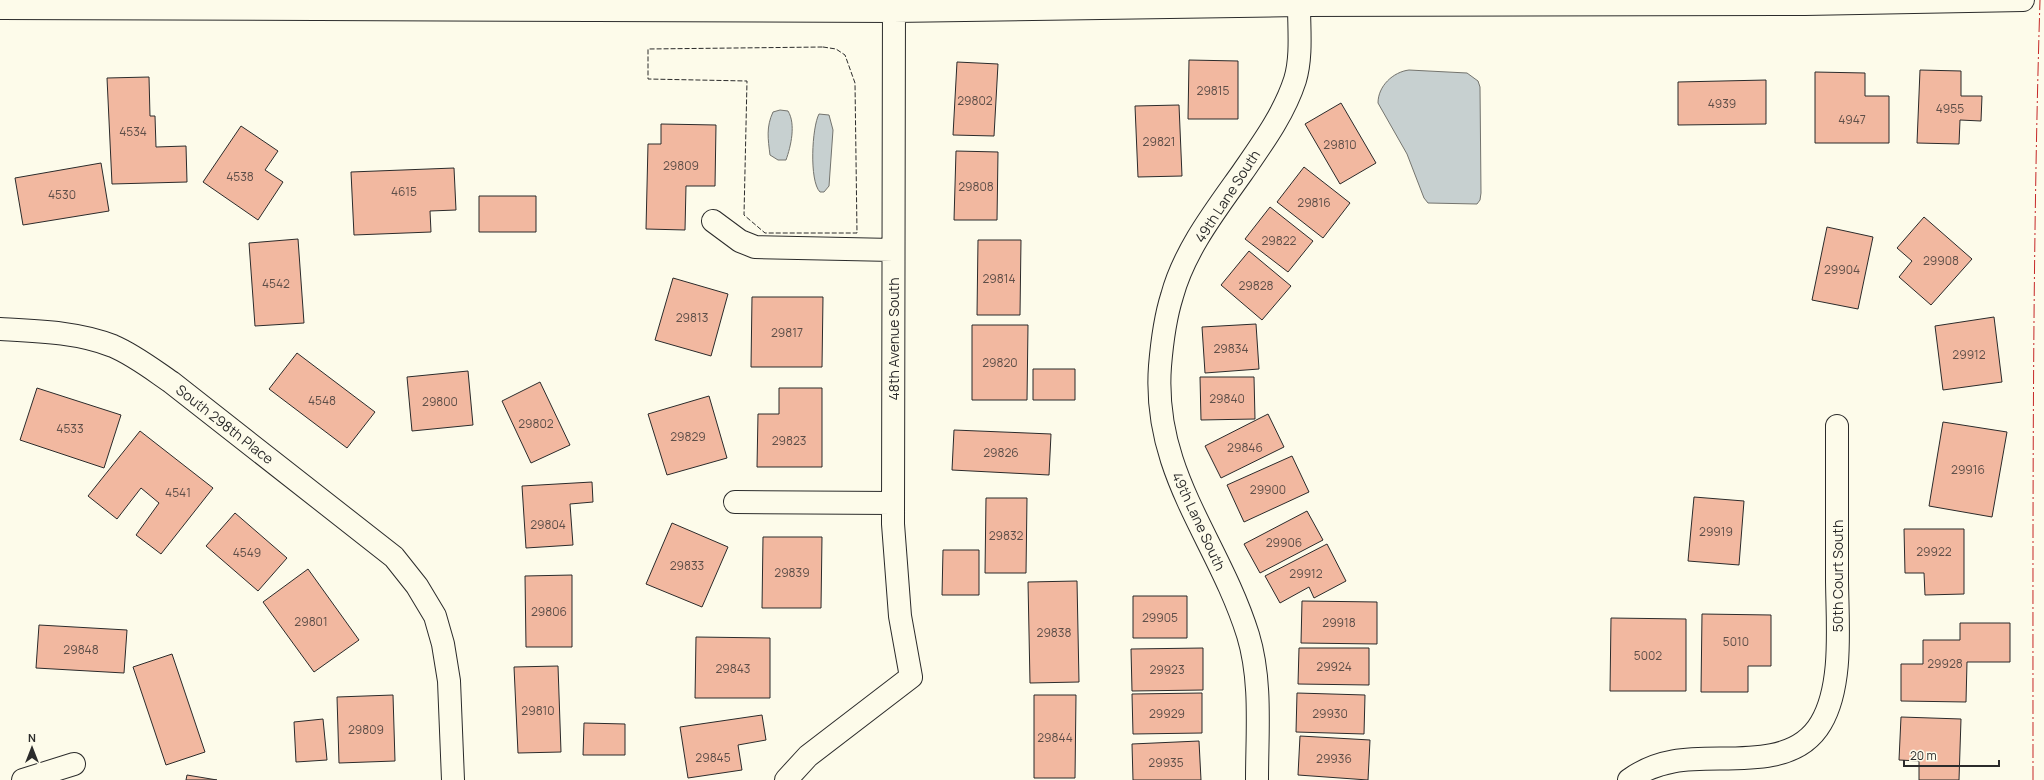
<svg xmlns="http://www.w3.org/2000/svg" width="2044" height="780" font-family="Manrope,sans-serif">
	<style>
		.water { fill: #c7d0d0; stroke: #74746e }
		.building { fill: #f2b8a0; stroke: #2b2b2b }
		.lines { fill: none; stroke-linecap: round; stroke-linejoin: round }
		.minor-casing { stroke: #2b2b2b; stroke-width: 24 }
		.minor { stroke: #fdfbea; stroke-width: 22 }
		.fence { stroke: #2b2b2b; stroke-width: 1; stroke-dasharray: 5 2; stroke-linecap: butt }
		.power { stroke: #c62828; stroke-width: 1; stroke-dasharray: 14 3 2 3; stroke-linecap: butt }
		.labels { text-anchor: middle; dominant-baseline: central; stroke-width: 3; stroke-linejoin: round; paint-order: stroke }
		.number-label { font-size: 12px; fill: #5d4e48 }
		.street-label { font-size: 14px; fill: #2b2b2b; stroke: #fdfbea }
	</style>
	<rect width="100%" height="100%" fill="#fdfbea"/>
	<path class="water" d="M1409 70 1467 73 1478 81 1480 87 1481 193 1480 200 1477 204 1428 203 1424 198 1407 154 1378 103C1378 86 1393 72 1409 70Z
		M780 110 788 111C796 124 791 146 786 160H778L770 155C768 139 766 127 773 112Z
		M819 114 829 115 833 130 829 186 824 192H820C809 181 812 127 819 114Z"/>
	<path class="building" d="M1189 60 1238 61V119H1188Z
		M957 62 998 64 994 136 953 135Z
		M1920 70 1961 71V96H1982L1981 121 1960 120 1959 144 1917 143Z
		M1815 72 1865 73V96H1889V143H1815Z
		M149 77 150 116H155L156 147 186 146 187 182 112 184 107 78Z
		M1766 80V124L1678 125V82Z
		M1341 103 1376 163 1340 184 1305 124Z
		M1179 105 1182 176 1138 177 1135 106Z
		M661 124 716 125 715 186H686L685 230 646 229 648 144H661Z
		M241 126 278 151 265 170 283 182 258 220 203 182Z
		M956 151 998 152 997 220H954Z
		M101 163 109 211 23 225 15 178Z
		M1304 167 1350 203 1323 238 1277 202Z
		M454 168 456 210 430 211 431 232 354 235 351 172Z
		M479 196H536V232H479Z
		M1270 207 1313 241 1288 272 1245 239Z
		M1924 217 1972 259 1931 305 1899 277 1912 261 1897 248Z
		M1827 227 1873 237 1858 309 1812 300Z
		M298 239 304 323 255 326 249 243Z
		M978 240H1021L1020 315H977Z
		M1249 251 1291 286 1262 320 1221 285Z
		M673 278 728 294 711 356 655 340Z
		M752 297H823L822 367H751Z
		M1994 317 2002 382 1943 390 1935 326Z
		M1256 324 1259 369 1205 373 1202 327Z
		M972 325H1028L1027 400H972Z
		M297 353 375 412 347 448 269 389Z
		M1033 369H1075V400H1033Z
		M468 371 473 425 412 431 407 377Z
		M1200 377H1254L1255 419 1201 420Z
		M540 382 570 445 531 463 502 401Z
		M37 388 121 415 104 468 20 440Z
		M779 388H822V467H757L758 414H779Z
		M709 396 727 458 667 475 648 414Z
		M1268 414 1284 447 1221 478 1205 446Z
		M1943 422 2007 432 1992 517 1929 506Z
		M954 430 1051 434 1049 475 952 470Z
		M140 431 213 488 161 554 136 535 159 503 141 488 117 519 88 496Z
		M1292 456 1309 492 1244 522 1227 485Z
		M592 482 593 502 570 504 573 545 526 548 522 486Z
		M1694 497 1744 501 1739 565 1688 561Z
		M986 498H1027L1026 573H985Z
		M1307 511 1323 540 1260 573 1244 544Z
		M235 513 287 558 258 591 206 546Z
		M672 523 728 547 702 607 646 584Z
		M1904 529H1964V594L1925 595 1924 573H1905Z
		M763 537H822L821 608H762Z
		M1327 544 1346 581 1314 598 1309 587 1280 603 1265 576Z
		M943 550H979V595H942Z
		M308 569 359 640 314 672 263 602Z
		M572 575V647H526L525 576Z
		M1077 581 1079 682 1030 683 1028 582Z
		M1133 596H1187V638H1133Z
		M1302 601 1377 602V644L1301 643Z
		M1702 614 1771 615V666H1748V692H1701Z
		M1611 618 1686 619V691H1610Z
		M1960 623H2010V662H1967L1966 702 1901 701V664H1923V640H1960Z
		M39 625 127 630 124 673 36 668Z
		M696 637 770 638V698H695Z
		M1203 648V690L1132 691 1131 649Z
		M1299 648H1369V685L1298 684Z
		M172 654 205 752 166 765 133 667Z
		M558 666 561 752 518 753 514 667Z
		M1202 693V733L1133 734 1132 694Z
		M1297 693 1365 695 1364 734 1296 732Z
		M393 695 395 761 339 763 337 697Z
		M1034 695H1076L1075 778H1034Z
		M762 715 766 740 738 745 742 770 688 778 680 727Z
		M1901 717 1961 719 1959 780H1919V761L1899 760Z
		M323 719 327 760 296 762 294 722Z
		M584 723 625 724V755H583Z
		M1300 736 1370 740 1368 780 1298 775Z
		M1199 741 1201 780H1133L1132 744Z
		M187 775 217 780H186Z"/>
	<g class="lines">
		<g class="minor-casing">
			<path id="minor" d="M0 8 894 11 1299 5 1805 4 2023 0
				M713 221 740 241 755 247 893 250
				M0 329C37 331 78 332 113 346 134 355 152 369 171 382L394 557 417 586 435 616 443 644 449 681 453 780
				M735 502 893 503
				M23 780 74 764
				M786 780 808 756 911 677 900 616 893 524 894 0
				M1257 780C1257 732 1262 681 1248 635 1218 539 1152 473 1160 366 1162 342 1165 318 1172 296 1184 251 1215 211 1242 173 1262 144 1284 114 1295 80 1302 57 1299 29 1299 5
				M1629 780C1674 747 1722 765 1772 755 1793 751 1810 742 1821 723 1844 684 1837 621 1837 577 1837 527 1837 476 1837 426"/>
		</g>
		<use href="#minor" class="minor"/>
		<path class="fence" d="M823 47 836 49 845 55 855 83 857 233H765L744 215 747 81 648 79V49Z"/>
		<path class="power" d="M2033 780C2033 520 2032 260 2040 0"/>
	</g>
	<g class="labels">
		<g class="number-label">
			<text x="1213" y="90">29815</text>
			<text x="975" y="100">29802</text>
			<text x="1722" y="103">4939</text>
			<text x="1950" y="108">4955</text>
			<text x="1852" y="119">4947</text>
			<text x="133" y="131">4534</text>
			<text x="1159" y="141">29821</text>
			<text x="1340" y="144">29810</text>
			<text x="681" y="165">29809</text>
			<text x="240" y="176">4538</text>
			<text x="976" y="186">29808</text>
			<text x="404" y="191">4615</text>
			<text x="62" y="194">4530</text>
			<text x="1314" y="202">29816</text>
			<text x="1279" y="240">29822</text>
			<text x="1941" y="260">29908</text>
			<text x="1842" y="269">29904</text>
			<text x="999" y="278">29814</text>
			<text x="276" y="283">4542</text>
			<text x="1256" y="285">29828</text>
			<text x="692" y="317">29813</text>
			<text x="787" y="332">29817</text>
			<text x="1231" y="348">29834</text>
			<text x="1969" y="354">29912</text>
			<text x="1000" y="362">29820</text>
			<text x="1227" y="398">29840</text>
			<text x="322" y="400">4548</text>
			<text x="440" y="401">29800</text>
			<text x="536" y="423">29802</text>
			<text x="70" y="428">4533</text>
			<text x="688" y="436">29829</text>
			<text x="789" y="440">29823</text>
			<text x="1245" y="447">29846</text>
			<text x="1001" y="452">29826</text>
			<text x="1968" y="469">29916</text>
			<text x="1268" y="489">29900</text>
			<text x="178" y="492">4541</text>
			<text x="548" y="524">29804</text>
			<text x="1716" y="531">29919</text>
			<text x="1006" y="535">29832</text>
			<text x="1284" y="542">29906</text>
			<text x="1934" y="551">29922</text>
			<text x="247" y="552">4549</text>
			<text x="687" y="565">29833</text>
			<text x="792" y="572">29839</text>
			<text x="1306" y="573">29912</text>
			<text x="549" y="611">29806</text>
			<text x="1160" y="617">29905</text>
			<text x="311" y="621">29801</text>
			<text x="1339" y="622">29918</text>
			<text x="1054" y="632">29838</text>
			<text x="1736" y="641">5010</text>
			<text x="81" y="649">29848</text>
			<text x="1648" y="655">5002</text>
			<text x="1945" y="663">29928</text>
			<text x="1334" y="666">29924</text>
			<text x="733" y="668">29843</text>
			<text x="1167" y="669">29923</text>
			<text x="538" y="710">29810</text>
			<text x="1167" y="713">29929</text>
			<text x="1330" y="713">29930</text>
			<text x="366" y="729">29809</text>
			<text x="1055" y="737">29844</text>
			<text x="713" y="757">29845</text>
			<text x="1334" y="758">29936</text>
			<text x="1166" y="762">29935</text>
		</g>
		<g class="street-label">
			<text transform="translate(1227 196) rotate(-57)">49th Lane South</text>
			<text transform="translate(893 339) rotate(-90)">48th Avenue South</text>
			<text transform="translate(225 424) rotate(38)">South 298th Place</text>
			<text transform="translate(1199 521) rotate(65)">49th Lane South</text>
			<text transform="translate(1837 576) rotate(-90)">50th Court South</text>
		</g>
	</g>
	<g transform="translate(32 748)" stroke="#fdfbea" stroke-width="3" paint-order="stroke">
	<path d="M0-3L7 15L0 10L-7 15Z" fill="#2b2b2b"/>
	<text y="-6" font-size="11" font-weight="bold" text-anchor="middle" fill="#2b2b2b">N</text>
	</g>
	<path d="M1904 760v6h95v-6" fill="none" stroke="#2b2b2b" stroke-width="2"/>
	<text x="1910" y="760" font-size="12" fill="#2b2b2b" stroke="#fdfbea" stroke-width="3" paint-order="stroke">20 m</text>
</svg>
